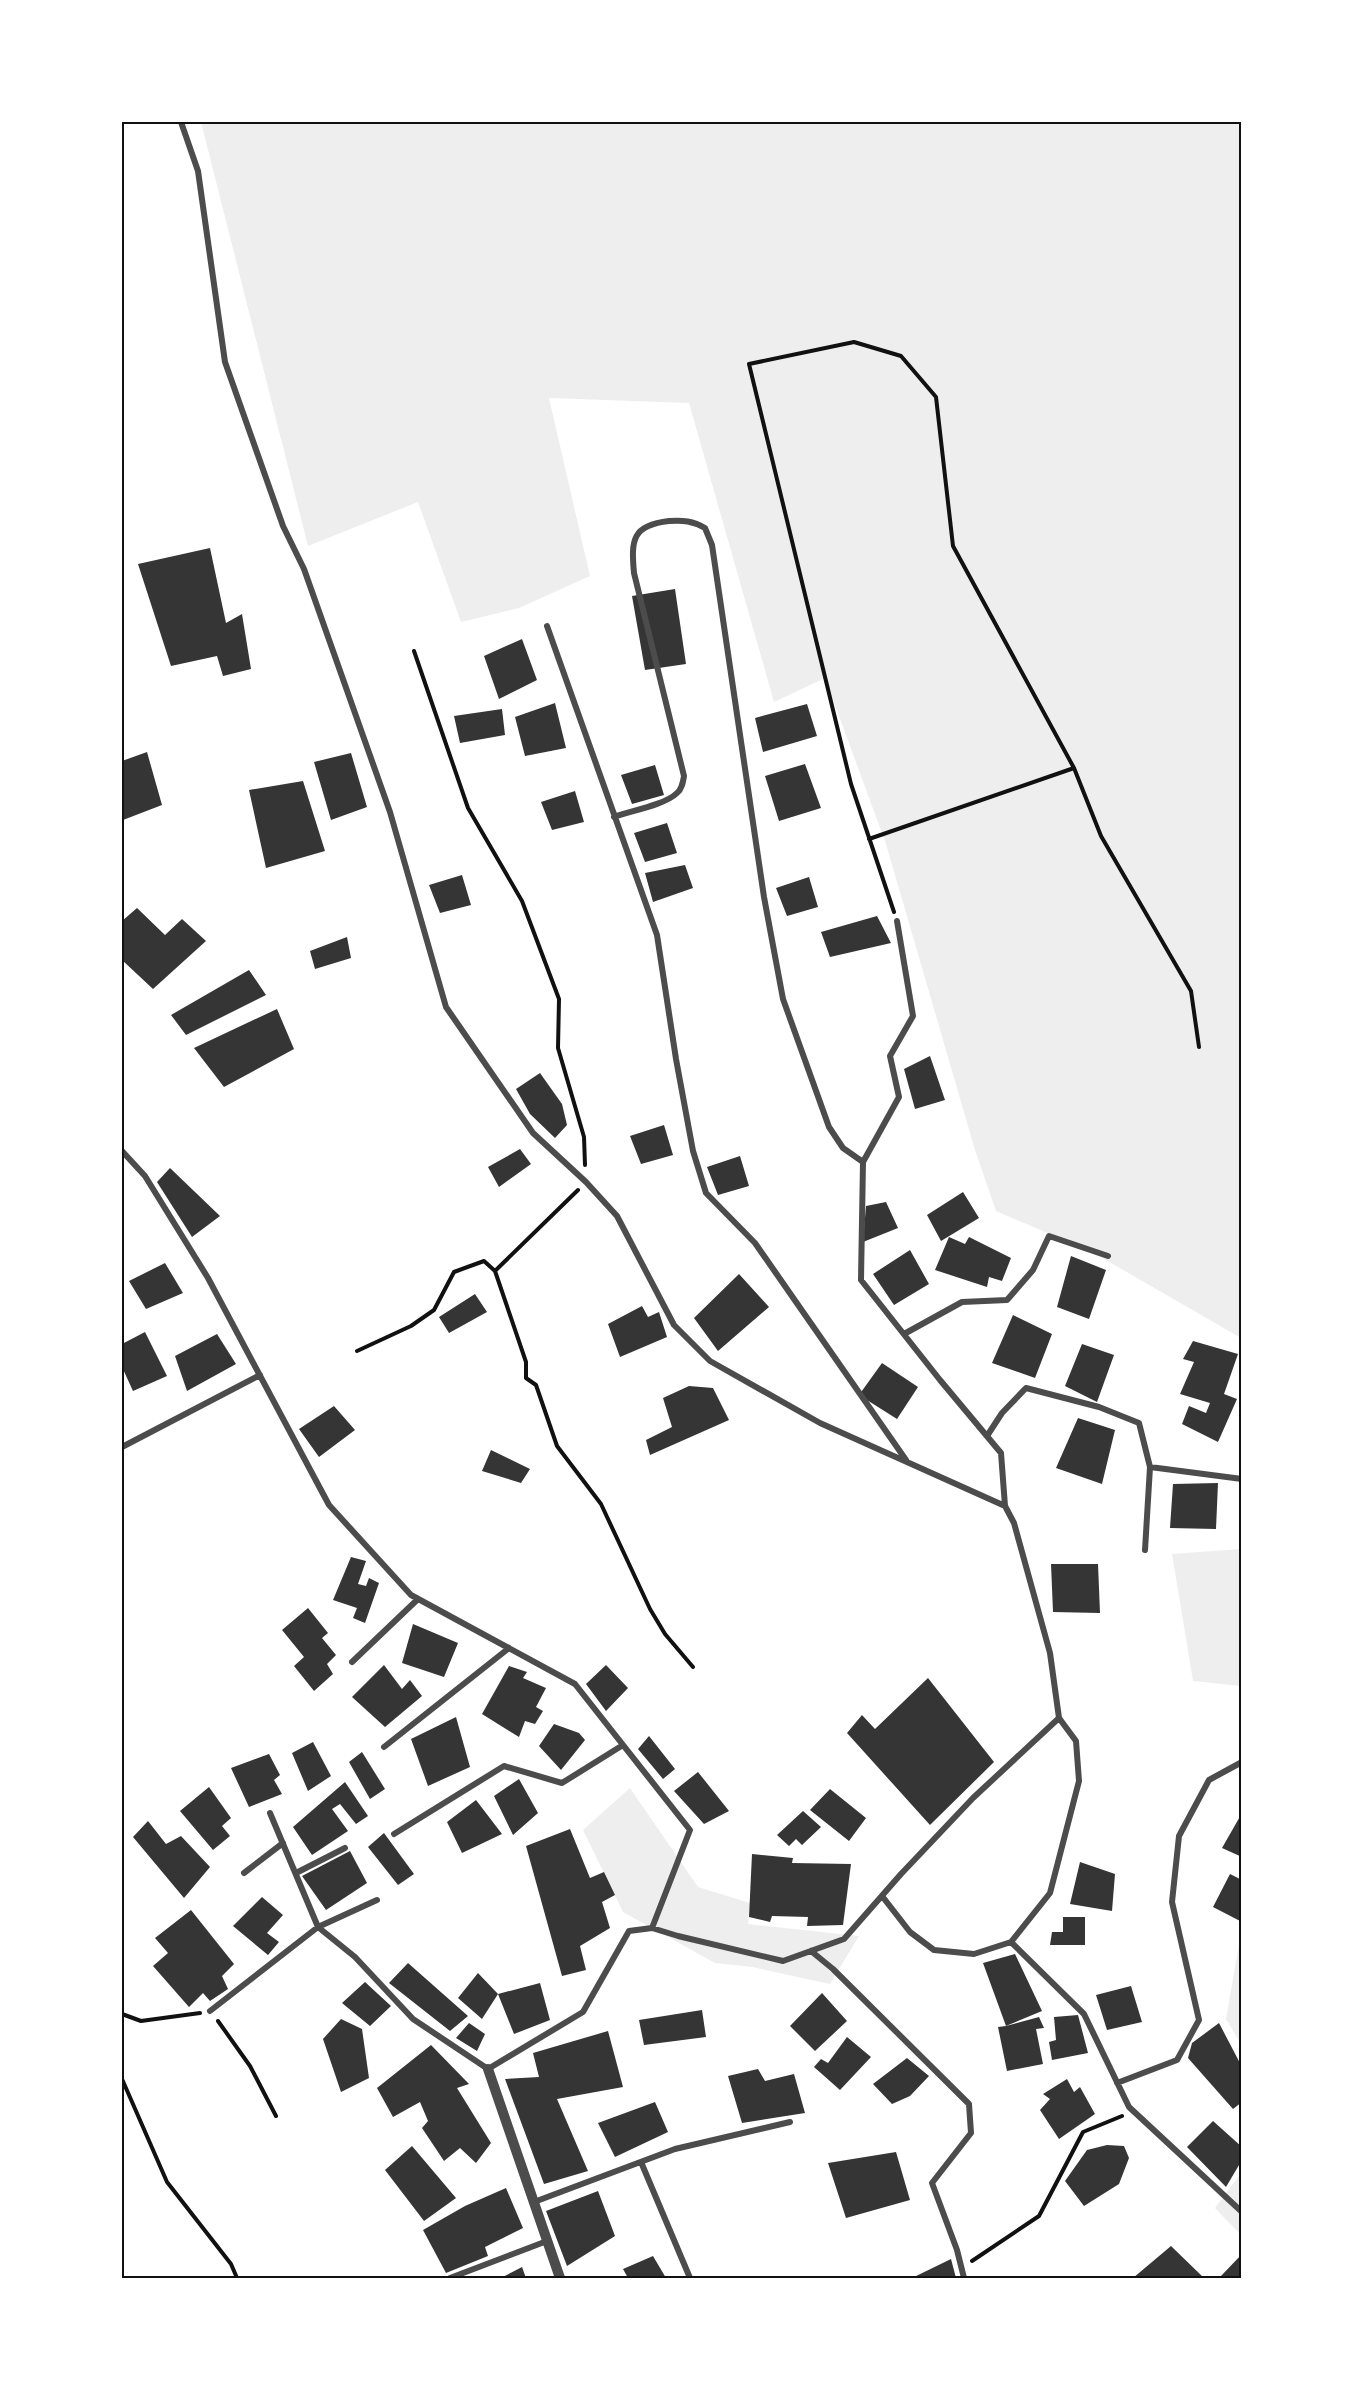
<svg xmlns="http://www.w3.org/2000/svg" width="1363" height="2400" viewBox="0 0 1363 2400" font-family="'Noto Sans',sans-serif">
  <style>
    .green { fill: #eee }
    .building { fill: #353535 }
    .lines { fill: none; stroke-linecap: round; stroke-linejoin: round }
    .path { stroke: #111; stroke-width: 4 }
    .minor { stroke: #4c4c4c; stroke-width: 6 }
    .tertiary { stroke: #4c4c4c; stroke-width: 10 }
    .neatline { fill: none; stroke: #111; stroke-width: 2 }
  </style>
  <rect width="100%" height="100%" fill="#fff"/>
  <path class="green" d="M201,122h1040v1216l-149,-86 -96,-41 -21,-61 -89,-306 -61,-166 -51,24 -85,-299 -140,-5 41,178 -71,32 -58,14 -43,-120 -110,44z
    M1241,1549v137l-48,-5 -21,-127z
    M630,1788l68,99 52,16 -2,21 111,12 -29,48 -78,-17 -37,-4 -92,-51 -40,-82z
    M1241,1933l1,111h-1l-15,-25z
    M1241,2173v62l-26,-27z"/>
  <path class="building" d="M210,548l16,75 16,-9 9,55 -28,7 -6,-20 -46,10 -33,-102z
    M675,589l11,75 -41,6 -13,-74z
    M522,639l15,41 -38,19 -15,-43z
    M555,703l11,45 -41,8 -10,-39z
    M807,704l10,32 -54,16 -8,-34z
    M502,709l3,26 -45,8 -6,-27z
    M147,752l15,53 -39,15 -1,-59z
    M351,753l16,54 -36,13 -17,-58z
    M805,764l16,44 -42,13 -14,-45z
    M655,765l9,30 -32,9 -11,-29z
    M303,781l22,70 -59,17 -17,-78z
    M575,791l9,31 -32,8 -11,-28z
    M667,823l10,30 -32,9 -11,-29z
    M685,865l8,23 -40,14 -8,-29z
    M462,875l9,30 -31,8 -11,-28z
    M809,877l9,30 -31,9 -11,-28z
    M137,908l28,27 17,-16 24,22 -53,48 -31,-29v-39z
    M877,916l14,27 -61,14 -9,-25z
    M347,937l4,21 -36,11 -5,-18z
    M249,970l17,25 -80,40 -15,-20z
    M277,1009l17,40 -70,38 -30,-39z
    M930,1056l15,44 -30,9 -11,-40z
    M540,1073l22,31 5,21 -12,13 -25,-24 -14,-25z
    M664,1125l9,30 -32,9 -11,-28z
    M520,1149l11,15 -32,23 -11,-20z
    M740,1156l9,30 -31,9 -11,-28z
    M170,1168l50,48 -28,21 -35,-55z
    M963,1192l16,26 -38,23 -14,-26z
    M886,1202l12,26 -35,14 3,-36z
    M949,1237l16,7 4,-7 42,21 -9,23 -13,-4 -2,10 -52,-17z
    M910,1250l19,34 -35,21 -21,-31z
    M1071,1256l35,14 -17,49 -32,-12z
    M165,1263l18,30 -37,16 -17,-28z
    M739,1274l30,33 -51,44 -24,-33z
    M475,1294l12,18 -38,21 -10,-16z
    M642,1306l6,11 11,-5 8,25 -47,20 -12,-33z
    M1013,1315l39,19 -17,44 -43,-15z
    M145,1332l22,44 -34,15 -11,-24v-23z
    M217,1334l19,30 -49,27 -12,-35z
    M1193,1341l45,13 -14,40 13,5 -19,43 -36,-18 7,-18 17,7 4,-10 -30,-9 14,-32 -11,-3z
    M1082,1344l32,11 -17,47 -32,-16z
    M882,1363l36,24 -21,32 -38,-24z
    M689,1386l24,2 16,32 -79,35 -4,-15 26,-13 -9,-29z
    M334,1406l21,24 -36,27 -20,-28z
    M1078,1418l37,12 -13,54 -46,-16z
    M491,1450l39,19 -9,14 -39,-12z
    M1218,1483l-2,46 -46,-1 3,-44z
    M351,1557l15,4 -8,23 8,2 3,-8 10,5 -14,40 -12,-5 4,-10 -24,-8z
    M1051,1564h47l2,49 -47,-1z
    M308,1608l20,25 -6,5 14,17 -9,9 6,10 -19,17 -20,-25 10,-9 -22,-27z
    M413,1624l45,19 -14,34 -42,-14z
    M384,1665l18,24 8,-9 12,16 -37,31 -33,-30z
    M606,1665l22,23 -22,23 -20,-27z
    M509,1666l18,6 -4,6 23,10 -10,19 7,4 -8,13 -10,-3 -6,16 -37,-23z
    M928,1678l66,84 -64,63 -83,-92 15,-18 13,14z
    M456,1717l14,50 -42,19 -17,-47z
    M554,1724l25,9 6,7 -24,30 -22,-24z
    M649,1736l26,33 -12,10 -25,-30z
    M313,1742l18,34 -23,15 -16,-38z
    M362,1752l23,37 -15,10 -21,-37z
    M269,1754l11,21 -6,5 8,14 -33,13 -18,-39z
    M698,1772l31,39 -25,13 -30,-33z
    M519,1779l19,34 -25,22 -19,-39z
    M345,1782l23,34 -12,8 -16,-20 -8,5 16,22 -36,24 -19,-28z
    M209,1787l22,31 -9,8 8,10 -17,14 -33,-39z
    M830,1789l36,29 -17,23 -39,-31z
    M476,1800l26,34 -40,19 -15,-31z
    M803,1811l18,16 -19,18 -6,-6 -7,7 -12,-11z
    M1242,1813v44l-20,-9z
    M148,1821l18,23 15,-8 29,31 -26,31 -51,-61z
    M570,1829l20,49 14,-6 11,23 -13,7 8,26 -30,18 6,24 -24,6 -36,-130z
    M384,1833l30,41 -16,11 -30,-38z
    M350,1851l17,32 -41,27 -24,-34z
    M752,1854l41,4 -1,5 59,1 -8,61 -36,1 1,-9 -36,-1 -2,6 -21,-5z
    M1080,1862l35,12 -3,37 -42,-7z
    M1230,1874l12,6v42l-29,-15z
    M262,1897l21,18 -16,18 12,9 -11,13 -35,-29z
    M191,1910l43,54 -12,12 6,13 -18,12 -7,-8 -14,14 -36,-41 15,-13 -13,-15z
    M1063,1917h22v28h-35l2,-13h11z
    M1015,1954l27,57 -36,15 33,-9 5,11 -8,1 7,35 -36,7 -9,-44 8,-1 -23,-63z
    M408,1963l60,53 -18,15 -61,-48z
    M478,1973l20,21 42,-11 10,37 -36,14 -16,-40 -16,25 -24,-21z
    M365,1982l26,24 -21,20 -28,-23z
    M1131,1986l11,36 -35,8 -11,-35z
    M822,1993l25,28 -32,30 -25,-25z
    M702,2010l4,27 -62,8 -5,-25z
    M1078,2015l10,38 -36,7 -3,-18 7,-2 -2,-23z
    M341,2019l21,10 7,49 -28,14 -18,-53z
    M469,2023l16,11 -8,17 -21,-13z
    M1219,2023l23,44v35l-9,7 -45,-51 4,-15z
    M608,2031l15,56 -66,12 31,72 -44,13 -39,-105 34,-2 -6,-24z
    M847,2037l24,20 -31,33 -26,-23 7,-8 7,4z
    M431,2045l38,39 -12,4 34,55 -15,20 -16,-15 -16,13 -22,-33 6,-7 -8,-19 -27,15 -16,-29z
    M907,2058l22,18 -19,20 -18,8 -19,-20z
    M758,2069l7,12 29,-7 11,39 -63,10 -14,-47z
    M1067,2079l7,13 6,-5 15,27 -36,25 -19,-29 10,-11 -7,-5z
    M655,2102l13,30 -53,25 -17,-34z
    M1213,2121l29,26v13l-16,27 -39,-40z
    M1107,2145l17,1 5,12 -10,26 -35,22 -19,-25 22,-31z
    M412,2146l44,52 -32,23 -39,-51z
    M896,2152l14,48 -64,18 -18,-55z
    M506,2188l17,40 -38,19 3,9 -42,17 -23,-43 42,-24z
    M598,2191l17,45 -48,30 -21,-55z
    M1171,2246l33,32h-71z
    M1242,2254v24h-18l-3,-2z
    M653,2256l13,22h-38l-5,-9z
    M951,2259l5,19h-44z
    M522,2267l4,11h-25z"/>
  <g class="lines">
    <path class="path" d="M414,651l54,157 54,93 37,98 -1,49 26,89 1,28
      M869,839l205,-71
      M894,912l-43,-128 -102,-420 105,-22 47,14 35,41 17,149 121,222 27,68 90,155 8,56
      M495,1271l83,-81
      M357,1351l54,-25 23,-16 20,-38 30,-11 11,10 31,91v16l10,7 21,61 44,58 49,105 15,25 28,33
      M122,2014l19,7 59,-8
      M218,2021l32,45 26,50
      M122,2079l45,103 64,82 6,14
      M972,2261l67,-45 44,-84 39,-16"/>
    <path class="minor" d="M181,122l17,49 27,191 58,164 21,43 86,243 56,195 87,126 53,49 31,34 57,109 36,36 110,62 185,83 9,17 36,130 9,65
      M547,626l110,309 19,124 17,92 13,42 49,50 151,217
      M614,817c16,-6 51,-12 63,-24 5,-4 6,-11 7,-17l-50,-203c-3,-33 -2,-48 35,-52 14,-1 24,0 36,7l7,17 52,352 19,102 46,128 14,21 20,14
      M897,921l16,95 -23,40 9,41 -36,65 -2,118 79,100 61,73 4,53
      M122,1151l23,25 63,102 121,227 82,90 164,89 115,146 -38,98
      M904,1334l58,-32 45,-2 26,-30 16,-34 59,20
      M987,1436l15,-23 24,-25 73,19 40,16 11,44 -5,83
      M122,1447l138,-72
      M1150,1467l92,12
      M352,1662l66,-63
      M384,1747l125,-99
      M270,1813l48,114 37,30 58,62 75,50 95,-57 46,-81 23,-3 26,8 105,25 61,-22 57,-65 72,-76 86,-80 17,23 3,40 -29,112 -39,49 73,72 45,93 113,105
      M394,1834l110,-68 58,17 61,-38
      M244,1873l39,-30
      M296,1873l49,-25
      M882,1896l28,36 24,18 40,4 37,-12
      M811,1951l22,18 136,135 2,29 -39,50 25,67 7,28
      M210,2011l108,-84 59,-27
      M1117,2083l60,-23 22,-40 -27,-118 7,-66 30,-56 33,-18
      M641,2162l49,116
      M534,2202l141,-53 115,-27
      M450,2278l97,-37"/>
    <path class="tertiary" d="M488,2069l72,209"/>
  </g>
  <rect width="1363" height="2400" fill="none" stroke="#ffffff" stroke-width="246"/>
  <rect x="123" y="123" width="1117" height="2154" class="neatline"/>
</svg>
